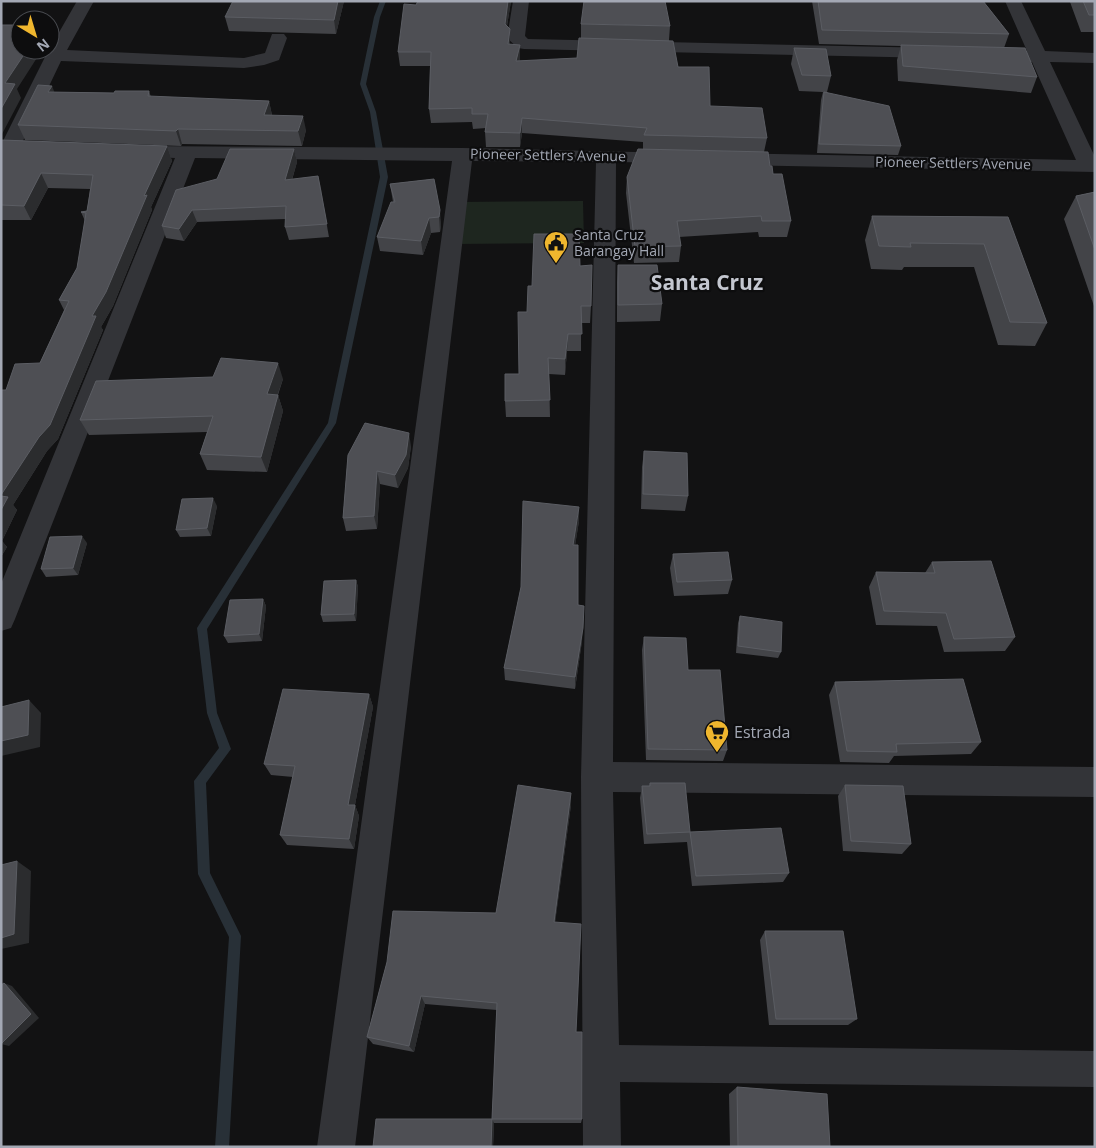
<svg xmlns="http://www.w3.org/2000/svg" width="1096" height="1148" viewBox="0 0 1096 1148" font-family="'Open Sans',sans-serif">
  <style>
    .green { fill: #1e261f }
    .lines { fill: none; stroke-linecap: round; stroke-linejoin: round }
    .stream { fill: #283037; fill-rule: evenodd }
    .minor { fill: #333438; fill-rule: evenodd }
    .wall { fill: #434448 }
    .shaded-wall { fill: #2b2c2e }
    .building { fill: #4e4f54; stroke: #5b5d63 }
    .labels { text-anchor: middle; stroke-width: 4.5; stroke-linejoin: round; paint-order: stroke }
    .far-street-label { font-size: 14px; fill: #a3a8b4; stroke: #0d0d0e }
    .far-poi-label { font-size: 14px; fill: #a3a8b4; stroke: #0d0d0e; text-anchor: start }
    .poi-label { font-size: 16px; fill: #a3a8b4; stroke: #0d0d0e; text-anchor: start }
    .district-label { font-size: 21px; font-weight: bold; fill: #c4c7d0; stroke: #0d0d0e }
  </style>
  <rect width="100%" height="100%" fill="#121213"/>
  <path class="green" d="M583,201l1,42 -127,1 3,-42z"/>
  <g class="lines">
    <path class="stream" d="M380,1h6l-6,16 -14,67 10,28 12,65 -52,246 -129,206 10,84 14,36 -25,34 4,90 31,63 -12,211h-14l14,-210 -31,-63 -4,-93 25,-33 -12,-35 -10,-85 131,-205 52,-246 -10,-65 -10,-28 14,-67z"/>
    <path class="minor" d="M77,1h17l-27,49 177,8 21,-5 7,-19h12l3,4 -8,22 -15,5 -20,3 -183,-7 -41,86 -3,4h-14l-2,-6 45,-90z
      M513,1h16l-4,35 3,3 407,9 6,1 3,4 -3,4 -6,1 -411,-9 -6,-1 -11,-10z
      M1005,1h16l24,50 50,2v10l-45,-1 45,95v15l-364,-7 -7,-2 -3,-4 3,-4 7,-2 345,7 -44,-98 -41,-2 -6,-1 -3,-4 3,-4h42z
      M131,146l332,2 215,5 3,4 -3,4 -7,2 -55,-1 -3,600 482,5v30l-482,-5 6,253 476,6v36l-475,-5 1,65h-38l-2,-370 15,-615 -124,-1 -117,986h-38l135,-986 -257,-3 -180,461 -4,9 -10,3v-47l174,-426 -51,-2 -3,-4 3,-4z"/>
  </g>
  <path class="wall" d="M344,1l-8,33 -107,-3 -4,-14z
    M418,1h93l-4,25 3,18 10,15 -1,2 58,-3 4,-20v-14l89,2 -1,14 9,27 32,39 57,32 -3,14 9,22 18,47 -4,16h-28l-1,-5 -79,5 2,9 -2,16 -45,1 -8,-70 1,-16 16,-28v-7l-121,-9 -2,14h-34l-1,-15 1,-4 -13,1 -1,-7 -41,1 -2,-14 1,-43h-30l-2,-14z
    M812,1h171l26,33 -5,14 33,29 -6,16 -133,-12 -1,-21 4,-14 -82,-2z
    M1070,1h25v31h-14l-11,-30z
    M794,48l37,28 -4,16 74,54 -3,9 -81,-2 4,-53 2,-8 -24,-1 -8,-27z
    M149,91l2,6 118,4 3,14 34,15 -4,16 -120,-2 -1,2 -156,-6 -7,-15 37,-33 59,1z
    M1,140l166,6 5,15 -21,46 1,3 -39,96 -12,21 2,3 -45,109 -11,12 -34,54 4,5 -15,31 5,6 -6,10 5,-167 34,-27 24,-53 -5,-10 18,-32 8,-47 -4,-9 6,-1 3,-22 -42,-1 -17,32h-30z
    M294,149l3,13 -5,18 26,-4 11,61 -40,3 -4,-13 1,-8 -89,3 -13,19 -18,-3 -4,-12 55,-47z
    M434,179l7,46 -1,7 -9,1 -8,22 -43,-4 -3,-14 16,-35 -3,-18z
    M1095,192v117l-31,-90 12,-23z
    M872,216l136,1 39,106 -12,23 -37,-1 -24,-78h-70l-2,3 -31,-1 -6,-29z
    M618,265l44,39 -2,17 -43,1v-40z
    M580,266l11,40 -1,17h-9v28h-14l-2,24 -16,-1 1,43h-44l-1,-16 14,-27 8,-62z
    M283,379l-5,16 5,16 -16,61 -60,-2 -7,-16 7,-22 -118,3 -9,-15z
    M411,446l-3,22 -10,20 -18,-4 -3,45 -31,2 -3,-13 5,-63z
    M644,451l44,45 -3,15 -44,-2 1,-42z
    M217,506l-6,30 -31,1 -4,-7z
    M579,521l-4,24 3,60 4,36 -7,48 -70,-9 -1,-12 17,-81z
    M87,543l-9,32 -32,2 -5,-8z
    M673,554l59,26 -4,14 -54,2 -4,-28z
    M932,562l83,75 -10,14 -61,1 -7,-26 -61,-1 -7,-38 7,-15 49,1z
    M356,580l2,7 -2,34 -33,1 -2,-7z
    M263,599l3,7 -4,35 -34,2 -4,-7z
    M740,616l41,36 -3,6 -42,-5 2,-30z
    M644,637l44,33 39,80 -4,11 -77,-1 -4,-110z
    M835,682l146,60 -10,12 -77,2 -5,7 -49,-1 -11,-67z
    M369,694l4,13 -18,98 4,11 -5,33 -67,-4 -7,-10 13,-58 -22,-2 -7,-11z
    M650,783l40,49 99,41 -6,9 -91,4 -5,-44 -43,2 -4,-46 2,-12h7z
    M845,785l66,59 -9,10 -59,-3 -5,-55z
    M571,805l-16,117 21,110 6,87 -1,4h-87l-1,24h-120l119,-28 5,-109 -72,-6 -11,48 -41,-8 -6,-7 20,-75 109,-49z
    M765,931l92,88 -9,6h-79l-9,-85z
    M737,1087l93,60h-100l-1,-53z"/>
  <path class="shaded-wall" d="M338,1h6l-8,33 -2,-14z
    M508,1h3l-6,37v-14z
    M510,29v14l-2,15v-14z
    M520,45v14l-4,16v-14z
    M27,50h15l-25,39 4,9 -20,38v-27l4,-26z
    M52,86l6,15 -10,-9z
    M269,101l3,15 -8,-1z
    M303,116l3,14 -4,16 -4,-15z
    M522,118v15l-2,14v-14z
    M178,129l4,15 -1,2 -5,-15z
    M167,146l5,15 -21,46 1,3 -39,96 -12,21 2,3 -45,109 -11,12 -34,54 4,5 -15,31 5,6 -6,10v-62l91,-179 52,-120z
    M294,149l3,13 -9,31 -3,-13z
    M41,173l7,15 -17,32 -7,-14z
    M318,176l3,12 8,49 -2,-13z
    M192,210l5,12 -13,19 -5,-12z
    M440,210l1,15 -1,7 -1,-15z
    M429,218l2,15 -8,22 -2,-14z
    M568,334l-1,17 -2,24v-16z
    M278,363l5,16 -11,31 -5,-16z
    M278,395l5,16 -16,61 -6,-15z
    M409,433l2,13 -3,22 -10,20 -3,-13z
    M377,471l3,13 -3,45 -3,-13z
    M213,498l4,8 -6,30 -4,-8z
    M579,507v14l-6,38v-14z
    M82,536l5,7 -9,32 -5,-7z
    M356,580l2,7 -2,34 -2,-7z
    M263,599l3,7 -4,35 -3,-7z
    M583,628l-1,13 -7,48v-12z
    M369,694l4,13 -18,98 4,11 -5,33 -5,-10 -1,-34z
    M29,700l12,13 -1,34 -39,9v-15z
    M571,793v12l-17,126v-9z
    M17,861l14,10 -2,72 -28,6v-11z
    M4,983l8,3 27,32 -30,28 -8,-2z
    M421,996l4,8 -11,48 -5,-6z
    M492,1119l2,4 -1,24h-2z"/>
  <path class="building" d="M233,1h105l-4,19 -109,-3z
    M418,1h90l-3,23 5,5 -2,15 12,1 -4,16 61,-3 2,-20 94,3 5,26h31l1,39 52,2 5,30 -123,-3 3,-7 -125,-10 -2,15 -35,-1 3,-18h-16v-6l-43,1 2,-57h-33l6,-48 12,1z
    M584,1h81l5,25 -89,-2z
    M818,1h165l26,33 -187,-4z
    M1083,1h12v14h-6z
    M1,25h19v25h7l-22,33 10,1 -14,25z
    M901,45l124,3 12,29 -134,-11z
    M794,48l32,1 5,27 -29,-1z
    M38,85l14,1 -4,6 66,1 1,-2h34l-1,5 121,5 -5,14 39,1 -5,15 -120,-2 -2,2 -158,-6z
    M824,92l65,14 12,40 -82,-2z
    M1,140l166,6 -23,50 3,-1 -41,97 -14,24h4l-46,109 -11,12 -38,58v-105h5l9,-26 25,-1 29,-62 -10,-1 18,-32 9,-55 -5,-1 6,-1 6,-36 -52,-2 -17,33 -23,-1z
    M230,149h64l-9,31 33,-4 9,48 -42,3 1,-21 -94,4 -13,19 -17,-3 14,-36 41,-11z
    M638,149l130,3 2,14h2l1,8h9l9,47h-29l-1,-5 -84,5 4,25 -46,1 -8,-70z
    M434,179l6,31 -1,7 -10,1 -8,23 -44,-4 14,-35h4l-5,-18z
    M1095,192v58l-19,-54z
    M872,216l136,1 39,106 -37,-1 -26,-78 -74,-1 1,4 -32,-1z
    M534,234h45l1,32 12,-1 -1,41h-10l1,28h-14l-3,25 -17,-1 2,42 -45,1v-27h14l-1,-62h9l1,-26h4z
    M618,265h39l5,39 -44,1z
    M221,358l57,5 -11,31 11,1 -17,62 -61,-3 13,-38 -133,4 16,-39 117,-4z
    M365,423l44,10 -3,22 -11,20 -18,-4 -3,45 -31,2 5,-63z
    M644,451l43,2 1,43 -45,-2z
    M1,496l7,1 -7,13z
    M213,498l-6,30 -31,2 6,-31z
    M523,501l56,6 -6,38h5v60l6,1 -1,22 -8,49 -71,-9 17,-81z
    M82,536l-9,32 -32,1 9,-32z
    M728,552l4,28 -55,2 -4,-28z
    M991,561l24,76 -61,2 -8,-26 -62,-2 -8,-39 59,1 -3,-11z
    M356,580l-2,34 -33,1 3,-34z
    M263,599l-4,35 -35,2 6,-36z
    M740,616l42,6 -1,30 -43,-6z
    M644,637l42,1 2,32h32l7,80 -79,-1z
    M963,679l18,63 -85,2 1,8 -50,-1 -12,-69z
    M283,689l86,5 -21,111h7l-6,34 -69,-4 15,-69 -31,-2z
    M29,700l-1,35 -27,6v-34z
    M650,783h35l5,49 -43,2 -5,-48h8z
    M518,785l53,8 -17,129 27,2 -5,108h6v87h-90l5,-116 -76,-7 -12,50 -42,-9 20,-75 6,-51 103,2z
    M845,785l58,1 8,58 -60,-3z
    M781,828l8,45 -93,3 -6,-44z
    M17,861l-3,73 -13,4v-73z
    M765,931h78l14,88h-81z
    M4,983l27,31 -30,30v-59z
    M737,1087l90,7 3,53h-92z
    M376,1119h116l-1,28h-118z"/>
  <defs>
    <g id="civic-pin" transform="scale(1.25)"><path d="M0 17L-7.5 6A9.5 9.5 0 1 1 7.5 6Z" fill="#efb62e" stroke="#0d0d0e"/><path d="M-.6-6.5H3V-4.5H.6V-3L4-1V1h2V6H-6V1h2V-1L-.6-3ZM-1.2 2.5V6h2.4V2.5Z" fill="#111"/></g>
    <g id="supermarket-pin" transform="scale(1.25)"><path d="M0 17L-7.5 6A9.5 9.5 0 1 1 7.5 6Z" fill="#efb62e" stroke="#0d0d0e"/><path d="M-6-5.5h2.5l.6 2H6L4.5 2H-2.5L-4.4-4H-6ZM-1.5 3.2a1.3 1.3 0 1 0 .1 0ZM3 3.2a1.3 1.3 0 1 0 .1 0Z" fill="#111"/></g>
  </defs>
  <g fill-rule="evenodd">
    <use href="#civic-pin" x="556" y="243"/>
    <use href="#supermarket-pin" x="717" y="732"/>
  </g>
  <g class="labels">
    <g class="far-street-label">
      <text transform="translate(548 155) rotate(1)" y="5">Pioneer Settlers Avenue</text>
      <text transform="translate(953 163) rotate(1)" y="5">Pioneer Settlers Avenue</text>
    </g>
    <g class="far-poi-label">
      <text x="574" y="240">Santa Cruz<tspan x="574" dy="16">Barangay Hall</tspan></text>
    </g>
    <g class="poi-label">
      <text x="734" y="738">Estrada</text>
    </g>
    <g class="district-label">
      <text x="707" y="290">Santa Cruz</text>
    </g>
  </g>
  <rect width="1096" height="1148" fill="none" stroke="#a3a8b4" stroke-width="5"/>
  <g transform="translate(35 35) rotate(142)"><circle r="24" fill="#0d0d0e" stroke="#494b50"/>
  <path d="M0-4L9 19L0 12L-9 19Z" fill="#efb62e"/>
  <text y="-8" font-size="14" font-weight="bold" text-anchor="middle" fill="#a3a8b4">N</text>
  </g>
</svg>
